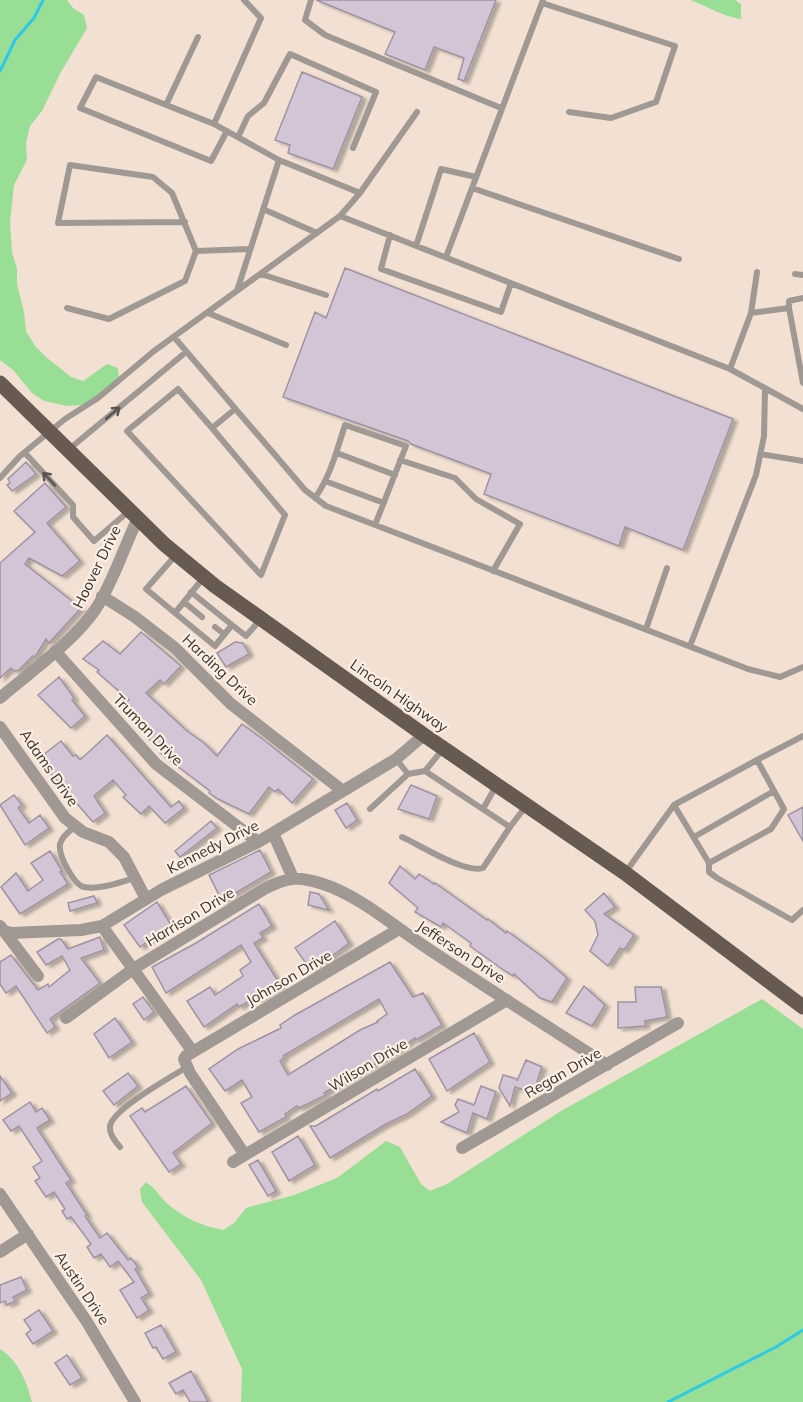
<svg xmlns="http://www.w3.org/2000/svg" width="803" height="1402" viewBox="0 0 803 1402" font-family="Mulish,sans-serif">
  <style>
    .green { fill: #99de95 }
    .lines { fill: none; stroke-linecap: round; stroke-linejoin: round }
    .stream { stroke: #2fc8e9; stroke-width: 3 }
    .building { fill: #d3c5d5; stroke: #9f92a1; stroke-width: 1.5; fill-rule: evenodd; filter: url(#shadow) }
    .service { stroke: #a09993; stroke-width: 6 }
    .minor { stroke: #a09993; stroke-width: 12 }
    .primary { stroke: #675b51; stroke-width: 15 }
    .oneway { stroke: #5a534e }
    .labels { text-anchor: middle; stroke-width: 4.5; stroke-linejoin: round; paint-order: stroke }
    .street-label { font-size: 15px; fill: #3c3530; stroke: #fdefe4 }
  </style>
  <defs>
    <filter id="shadow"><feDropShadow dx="4.5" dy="2.5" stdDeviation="1.5" flood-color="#0004"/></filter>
  </defs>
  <rect width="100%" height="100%" fill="#f2e1d3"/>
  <path class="green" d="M0,0h67l6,8 11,7 3,13 -26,44 -19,39 -12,15 -4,17 1,17 -13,25 -4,37 2,30 5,17v15l7,28 2,19 9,15 11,11 25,20 12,4 24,-17 11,4 1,12 -25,19 -13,6 -14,1 -23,-5 -12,-8 -19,-23 -13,-10z
    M690,0h45l6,4v15c-20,-3 -32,-12 -51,-19z
    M762,999l41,30v373h-562l1,-33 -41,-89 -59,-78 -2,-13 6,-7c10,6 15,17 24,24 16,13 33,20 53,24l11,-7 12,-15 48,-13 43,-17 49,-37 14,6 21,37 9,7 17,-7 114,-73z
    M0,1349c18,11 27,33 32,53h-32z"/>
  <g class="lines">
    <path class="stream" d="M0,71l15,-31 19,-22 9,-18
      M668,1402l108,-55 27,-17"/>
  </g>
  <path class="building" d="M316,0h180l-32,81 -6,-2 6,-21 -30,-11 -9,23 -40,-16 10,-22z
    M302,72l60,25 -29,72 -45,-16 2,-8 -15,-5z
    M345,268l388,151 -50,131 -58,-23 -6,19 -135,-52 7,-20 -80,-30 -3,-3 -125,-44 32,-85 11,6z
    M26,462l10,12 -24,17 -5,-6 3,-2 -2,-4z
    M45,483l21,24 -19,16 33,38 -18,15 -33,-18 -4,6 56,44 -32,35 -3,-4 -11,18 -2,-1 -14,14 -5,1 -3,-3 -11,10v-115l35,-31 -21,-21z
    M141,632l40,34 -17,18 -4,-4 -14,13 41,38 17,12 13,13 25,-32 22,16 49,39 -21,24 -14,-14 -3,3 -6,-5 -20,27 -31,-15 -9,-6 1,-2 -50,-38 3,-3 -17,-13 2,-2 -15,-14 5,-6 -12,-13 3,-2 -32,-28 2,-2 -16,-11 20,-18 17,13z
    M235,642l8,1 6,11 -23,13 -9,-14z
    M59,677l15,21 -2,2 13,16 -14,12 -33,-33z
    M107,735l64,72 8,-6 5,7 -19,15 -16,-17 -8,8 -18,-17 3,-2 -13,-15 -19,16 11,17 -12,9 -55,-63 23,-18 12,15 3,-1 4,5z
    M411,785l26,11 -8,23 -31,-10z
    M14,795l8,10 -4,3 11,15 11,-8 9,13 -24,17 -25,-40z
    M347,803l10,17 -11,8 -11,-18z
    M803,807v34l-15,-26z
    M211,821l6,7 -37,29 -5,-6z
    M260,850l11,22 -49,29 -13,-26z
    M50,851l12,20 -2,1 8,12 -48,30 -19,-27 15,-14 12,18 15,-11 -12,-17z
    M400,866l15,13 4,-5 15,10 1,-1 52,37 1,-1 18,14 1,-2 37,27 23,20 -15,24 -12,-4 -26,-24 -1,2 -11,-7 -32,-23 1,-3 -28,-20 -2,4 -26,-15 3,-4 -29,-25z
    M310,892l9,2 10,16 -21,-5z
    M604,893l11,14 -11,7 30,21 -10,15 -4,-2 -12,18 -18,-15 8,-16 -3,-14 -10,-11z
    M94,896l3,7 -27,8 -2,-8z
    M157,902l14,23 -31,22 -16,-22z
    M259,904l13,22 -12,7 3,5 -9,5 27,43 -23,13 -2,-2 -17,10 -2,-3 -33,23 -17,-26 23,-14 5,8 28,-19 -3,-6 11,-8 -10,-17 -75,48 -14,-26 44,-24z
    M335,921l14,22 -21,16 -1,-1 -17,11 -15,-21z
    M100,937l4,13 -23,8 19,25 -50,36 5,8 -8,6 -31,-47 -10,7 -6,-9v-22l11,-7 27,35 10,-6 1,3 21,-17 -8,-14 -16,9 -9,-13 21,-13h3l7,10z
    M390,962l23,35 10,-4 19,32 -26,15 -1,-2 -19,14 -72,41 2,2 -27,13 -2,-2 -12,8 1,3 -27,15 -18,-29 11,-6 -10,-17 -17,11 -16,-22 29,-20 43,-21 -1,-3 15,-10zM379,999l8,15 -10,7 1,1 -18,8 -72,45 -8,-14 4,-3 -1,-2z
    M584,986l21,19 -13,21 -26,-13z
    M635,987h26l6,30 -22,4v5l-27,2v-26h18z
    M143,997l11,15 -10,8 -11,-16z
    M115,1018l17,24 -23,16 -15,-24z
    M474,1033l16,29 -43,29 -18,-32z
    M526,1060l16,7 -9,26 -18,-6 -5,19 -11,-18 4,-13 14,4v2z
    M415,1069l17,27 -25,18 -21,10 -56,34 -20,-32h6l61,-37 1,2z
    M128,1073l10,13 -24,19 -11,-14z
    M0,1076l12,17 -12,8z
    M186,1086l26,37 -39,30 8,11 -12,8 -39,-56 12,-8 3,4z
    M481,1086l15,6 -9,27 -14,-6 -6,20 -26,-11 18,-10 -4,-7 3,-6 16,6z
    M30,1102l6,10 6,-4 8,12 -13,8 34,52 -5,3 21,32 -2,1 15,22 7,-5 21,27 3,-2 7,9 -3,2 14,24 -8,5 8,12 -12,8 -17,-28 14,-8 -16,-21 -8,6 -9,-13 -7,4 -7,-11 4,-3 -20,-27 -4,2 -5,-8 3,-2 -11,-17 -8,5 -11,-16 5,-3 -7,-11 9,-6 -23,-35 -8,5 -8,-11z
    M298,1136l17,29 -26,16 -17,-29z
    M258,1160l18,31 -8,5 -19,-31z
    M21,1277l6,13 -14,7 2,4 -8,4 -2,-4 -5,2v-18z
    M39,1310l14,21 -20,13 -7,-10 5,-4 -7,-10z
    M161,1325l15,27 -13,7 -7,-12 -3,1 -8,-15z
    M67,1355l15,23 -12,7 -15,-22z
    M191,1371l17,31h-18l-7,-12 -7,4 -7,-11z"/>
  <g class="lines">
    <path class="service" d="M244,0l17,18 -47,106 65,36
      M311,0l-6,20 20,15 176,73
      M542,3l133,43 -19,56 -45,16 -42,-6
      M166,105l32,-68
      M214,124l-118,-47 -16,31 131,53 16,-30
      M238,137l10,-21 16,-13 26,-49 86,38 -23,56
      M472,188l207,71
      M263,209l54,24
      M340,216l20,-23 57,-81
      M185,222l-127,1 12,-58 83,12 19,16 24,58
      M390,235l-9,34 120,43 10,-29
      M416,246l25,-77 35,8
      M446,257l97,-257
      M261,274l65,21
      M795,274l8,1
      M237,291l42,-131 81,33
      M67,308l42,11 76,-38 11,-30 54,-2
      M789,308v-7l14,-3
      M208,313l78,32
      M751,313l6,-41
      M174,337l131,153 21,16 422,163 32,8 23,-10
      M730,369l21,-56 38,-5 14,75
      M212,428l-34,-39 -51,42 134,144 24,-60 -73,-87 23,-19
      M68,450l118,-98
      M25,453l48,52v12l21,24 35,-30
      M337,453l58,22
      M761,454l42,7
      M400,460l55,18 21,21 44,25 -27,47
      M0,478l20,-22 45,-37 33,-21 56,-47 186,-135 390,153 73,40
      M325,481l59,22
      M315,498c15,-21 22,-48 30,-73l61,21 -31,79
      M175,556l-29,33 69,57 17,-21 14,11 14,-16
      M191,592l41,33
      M184,602l18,15
      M175,613l29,-36
      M215,627l9,7
      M646,629l21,-61
      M690,646l66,-171 8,-39 1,-48
      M396,759l12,15
      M757,760l46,-24
      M370,809l38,-35 17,-3
      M483,809l13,-23
      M75,827c-6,4 -13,10 -15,17 -2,11 14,41 24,43 16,3 36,-5 51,-9
      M510,827l16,-21
      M402,837c18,8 63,37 81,31l27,-41 -85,-56 18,-22
      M694,837l80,-46
      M709,863v9l8,6 75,42 11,-10
      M625,873l49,-68 83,-45 27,49 -13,20 -62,34 -35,-58
      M120,1147c-5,-6 -11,-13 -10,-21 3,-17 61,-49 77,-59"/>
    <path class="minor" d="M102,596l33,21 40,31 56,56 112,87
      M55,651l101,113 102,78
      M0,698c30,-26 72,-55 95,-88 16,-23 30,-65 43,-92
      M0,727l65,91 18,14 26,10 15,15 22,42
      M273,833l20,45
      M0,926l4,5 7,2 70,-3 21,-4 59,-36 97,-48 138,-83 28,-24
      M102,926l91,126
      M4,931l34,45
      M66,1018l67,-49 133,-81c23,-11 32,-12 57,-4 37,12 72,43 104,64 60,40 120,78 180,117
      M462,1148l216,-125
      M245,1155l-55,-82 -6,-14 2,-3 213,-127
      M233,1162l274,-162
      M0,1194l87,128 48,80
      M0,1252l28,-18"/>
    <path class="primary" d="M0,383l164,161 51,42 209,149 201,138 178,134"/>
  </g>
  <defs><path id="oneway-shaft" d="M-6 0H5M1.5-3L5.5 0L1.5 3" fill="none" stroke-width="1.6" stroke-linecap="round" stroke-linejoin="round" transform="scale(1.5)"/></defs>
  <g class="oneway">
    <use href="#oneway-shaft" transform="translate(113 413) rotate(-40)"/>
    <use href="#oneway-shaft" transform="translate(49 479) rotate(-133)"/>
  </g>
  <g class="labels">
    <g class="street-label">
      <text transform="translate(97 567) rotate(-64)" y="5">Hoover Drive</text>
      <text transform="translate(220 670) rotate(43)" y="5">Harding Drive</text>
      <text transform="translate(399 696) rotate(35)" y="5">Lincoln Highway</text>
      <text transform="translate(148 730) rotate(46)" y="5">Truman Drive</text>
      <text transform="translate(49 768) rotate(55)" y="5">Adams Drive</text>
      <text transform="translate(213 847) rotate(-27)" y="5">Kennedy Drive</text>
      <text transform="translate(190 917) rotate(-31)" y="5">Harrison Drive</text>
      <text transform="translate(461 952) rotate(33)" y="5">Jefferson Drive</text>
      <text transform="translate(289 978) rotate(-30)" y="5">Johnson Drive</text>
      <text transform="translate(368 1065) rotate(-31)" y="5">Wilson Drive</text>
      <text transform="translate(563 1073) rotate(-30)" y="5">Regan Drive</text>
      <text transform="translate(82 1288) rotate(56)" y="5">Austin Drive</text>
    </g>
  </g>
</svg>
